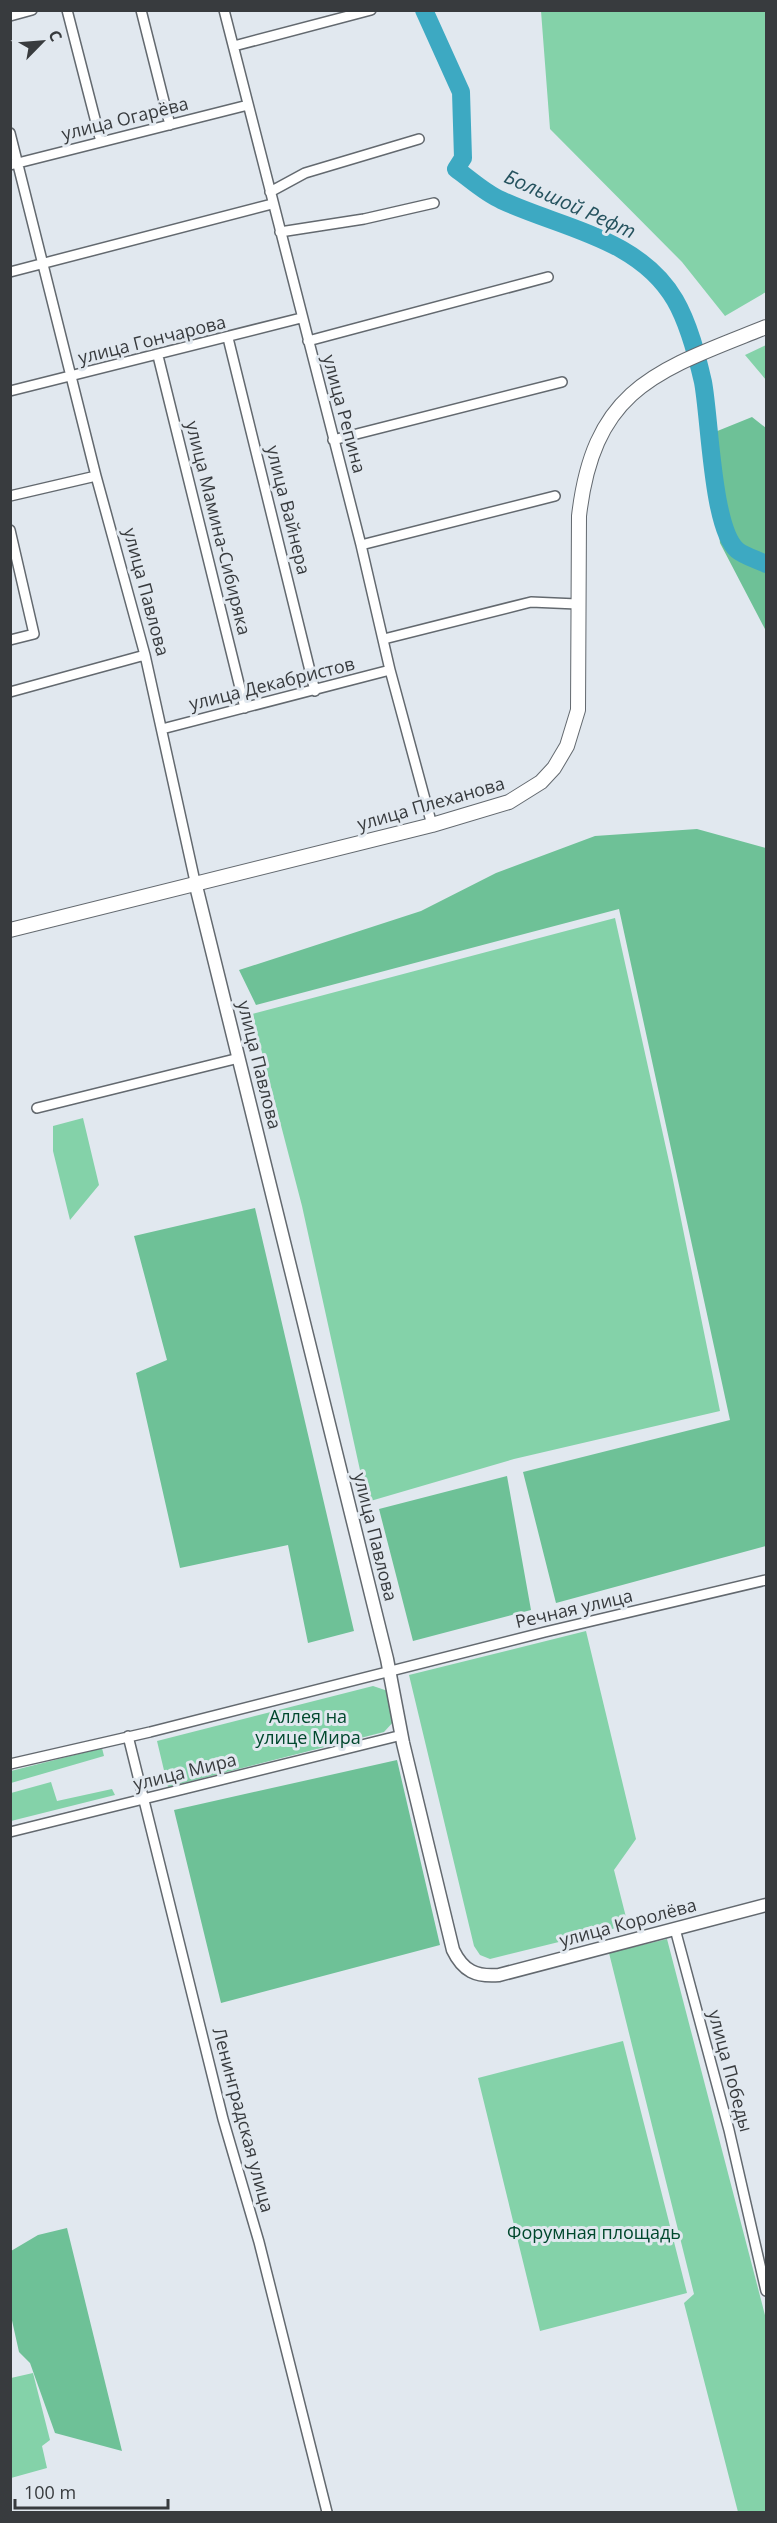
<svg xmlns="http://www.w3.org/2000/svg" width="777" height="2523" viewBox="0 0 777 2523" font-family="'Open Sans',sans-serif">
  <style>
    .green { fill: #84d2a9 }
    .forest { fill: #6ec197 }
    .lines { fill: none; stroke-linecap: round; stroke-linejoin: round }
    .river { stroke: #3da9c2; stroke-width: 18 }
    .minor-casing { stroke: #63696f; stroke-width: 12 }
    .tertiary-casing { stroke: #63696f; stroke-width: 15 }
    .secondary-casing { stroke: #63696f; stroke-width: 16 }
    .minor { stroke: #fff; stroke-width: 9 }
    .tertiary { stroke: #fff; stroke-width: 12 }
    .secondary { stroke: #fff; stroke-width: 14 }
    .labels { text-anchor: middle; stroke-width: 6; stroke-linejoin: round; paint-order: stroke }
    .street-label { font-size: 18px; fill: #383b3e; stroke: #e1e8ef }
    .park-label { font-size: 18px; fill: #00482d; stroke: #e1e8ef }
    .water-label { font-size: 20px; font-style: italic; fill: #25525e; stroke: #e1e8ef }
  </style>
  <rect width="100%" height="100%" fill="#e1e8ef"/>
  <path class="green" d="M541,11h225v281l-41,24 -43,-54 -132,-133z
    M766,345v35l-21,-25z
    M615,918l57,257 48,236 -206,48 -147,43 -65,-296 -50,-192z
    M83,1118l16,67 -29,35 -17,-69v-25z
    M586,1631l50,208 -22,31 14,55 -138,34 -10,-4 -6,-9 -65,-271z
    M373,1686l15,5 7,29 -11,12 -216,55 -11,-46z
    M102,1748l2,8 -93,27v-12z
    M51,1782l6,19 55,-12 3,6 -104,26v-28z
    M667,1939l99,380v193h-28l-54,-209 10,-9 -85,-341z
    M623,2041l64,252 -147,38 -62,-253z
    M33,2373l17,67 -8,6 5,22 -36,10v-100z"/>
  <path class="forest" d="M752,417l14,11v203l-46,-88 -10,-109z
    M697,829l69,19v698l-210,57 -33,-131 207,-52 -111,-511 -363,96 -17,-35 182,-59 75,-38 99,-37z
    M255,1208l99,423 -46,12 -20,-98 -108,23 -44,-195 31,-13 -33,-124z
    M507,1476l24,134 -118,31 -34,-132z
    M397,1760l43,185 -219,58 -47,-193z
    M67,2228l55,223 -67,-18 -25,-70 -11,-11 -8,-36v-65l27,-16z"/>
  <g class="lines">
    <path class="river" d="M424,10l37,82 2,66 -7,11c14,10 29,24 45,31 60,28 138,38 174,100 14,24 22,56 28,82 7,37 9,146 34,168 7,6 21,10 29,14"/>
    <g class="minor-casing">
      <path id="minor" d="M67,10l34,132
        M141,10l29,115
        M224,10l137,535 29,125 42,155
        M10,16l22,-6
        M234,46l137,-36
        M10,133l86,343 49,179 51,231
        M10,165l238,-60
        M270,192l35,-19 114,-34
        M280,232l84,-13 70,-16
        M10,272l262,-68
        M228,338l87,353
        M308,341l240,-64
        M158,356l87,352
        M10,391l291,-73
        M333,440l229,-58
        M10,496l86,-20
        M10,530l24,104 -24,6
        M361,545l194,-49
        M384,639l147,-37 46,2
        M10,692l135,-37
        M162,729l228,-59
        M37,1108l202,-50
        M128,1736l95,383 36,123 68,270
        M10,1764l140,-32 395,-100 221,-52
        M10,1832l392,-97
        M675,1929l54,201 37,161"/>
    </g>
    <g class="tertiary-casing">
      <path id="tertiary" d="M196,886l191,773 16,84 50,207c10,21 23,27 46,25l267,-70"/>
    </g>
    <g class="secondary-casing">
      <path id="secondary" d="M10,930l422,-105 77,-23 32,-20 13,-14 13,-22 11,-36 1,-194c15,-130 80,-146 187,-189"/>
    </g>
    <use href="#minor" class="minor"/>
    <use href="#tertiary" class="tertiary"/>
    <use href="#secondary" class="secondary"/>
  </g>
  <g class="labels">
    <g class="street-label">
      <text transform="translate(125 119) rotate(-14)" y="6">улица Огарёва</text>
      <text transform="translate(152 340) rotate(-14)" y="6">улица Гончарова</text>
      <text transform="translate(344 414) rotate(75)" y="6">улица Репина</text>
      <text transform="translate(288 510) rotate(76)" y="6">улица Вайнера</text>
      <text transform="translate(218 528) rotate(76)" y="6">улица Мамина-Сибиряка</text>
      <text transform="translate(146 592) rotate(75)" y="6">улица Павлова</text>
      <text transform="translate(272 684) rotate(-14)" y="6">улица Декабристов</text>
      <text transform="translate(431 804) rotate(-16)" y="6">улица Плеханова</text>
      <text transform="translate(259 1065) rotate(76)" y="6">улица Павлова</text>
      <text transform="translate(375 1537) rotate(76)" y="6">улица Павлова</text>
      <text transform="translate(574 1609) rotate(-13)" y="6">Речная улица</text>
      <text transform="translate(185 1772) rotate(-14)" y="6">улица Мира</text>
      <text transform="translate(628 1923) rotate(-15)" y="6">улица Королёва</text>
      <text transform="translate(730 2071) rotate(75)" y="6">улица Победы</text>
      <text transform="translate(243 2120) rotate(75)" y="6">Ленинградская улица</text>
    </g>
    <g class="park-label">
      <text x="308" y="1723">Аллея на<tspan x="308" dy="21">улице Мира</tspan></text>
      <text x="594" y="2239">Форумная площадь</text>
    </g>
    <g class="water-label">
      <text transform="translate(570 204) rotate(24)" y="7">Большой Рефт</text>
    </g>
  </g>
  <rect width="777" height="2523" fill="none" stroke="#383b3e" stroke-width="24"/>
  <g transform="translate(42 42) rotate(65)" stroke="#e1e8ef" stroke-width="4.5" paint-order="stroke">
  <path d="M0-4.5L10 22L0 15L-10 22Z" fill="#383b3e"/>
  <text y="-9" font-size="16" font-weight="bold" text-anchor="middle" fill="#383b3e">С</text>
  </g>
  <path d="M15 2499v9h153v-9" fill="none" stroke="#383b3e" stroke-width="3"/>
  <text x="24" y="2499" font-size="18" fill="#383b3e" stroke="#e1e8ef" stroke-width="4.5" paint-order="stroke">100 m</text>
</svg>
